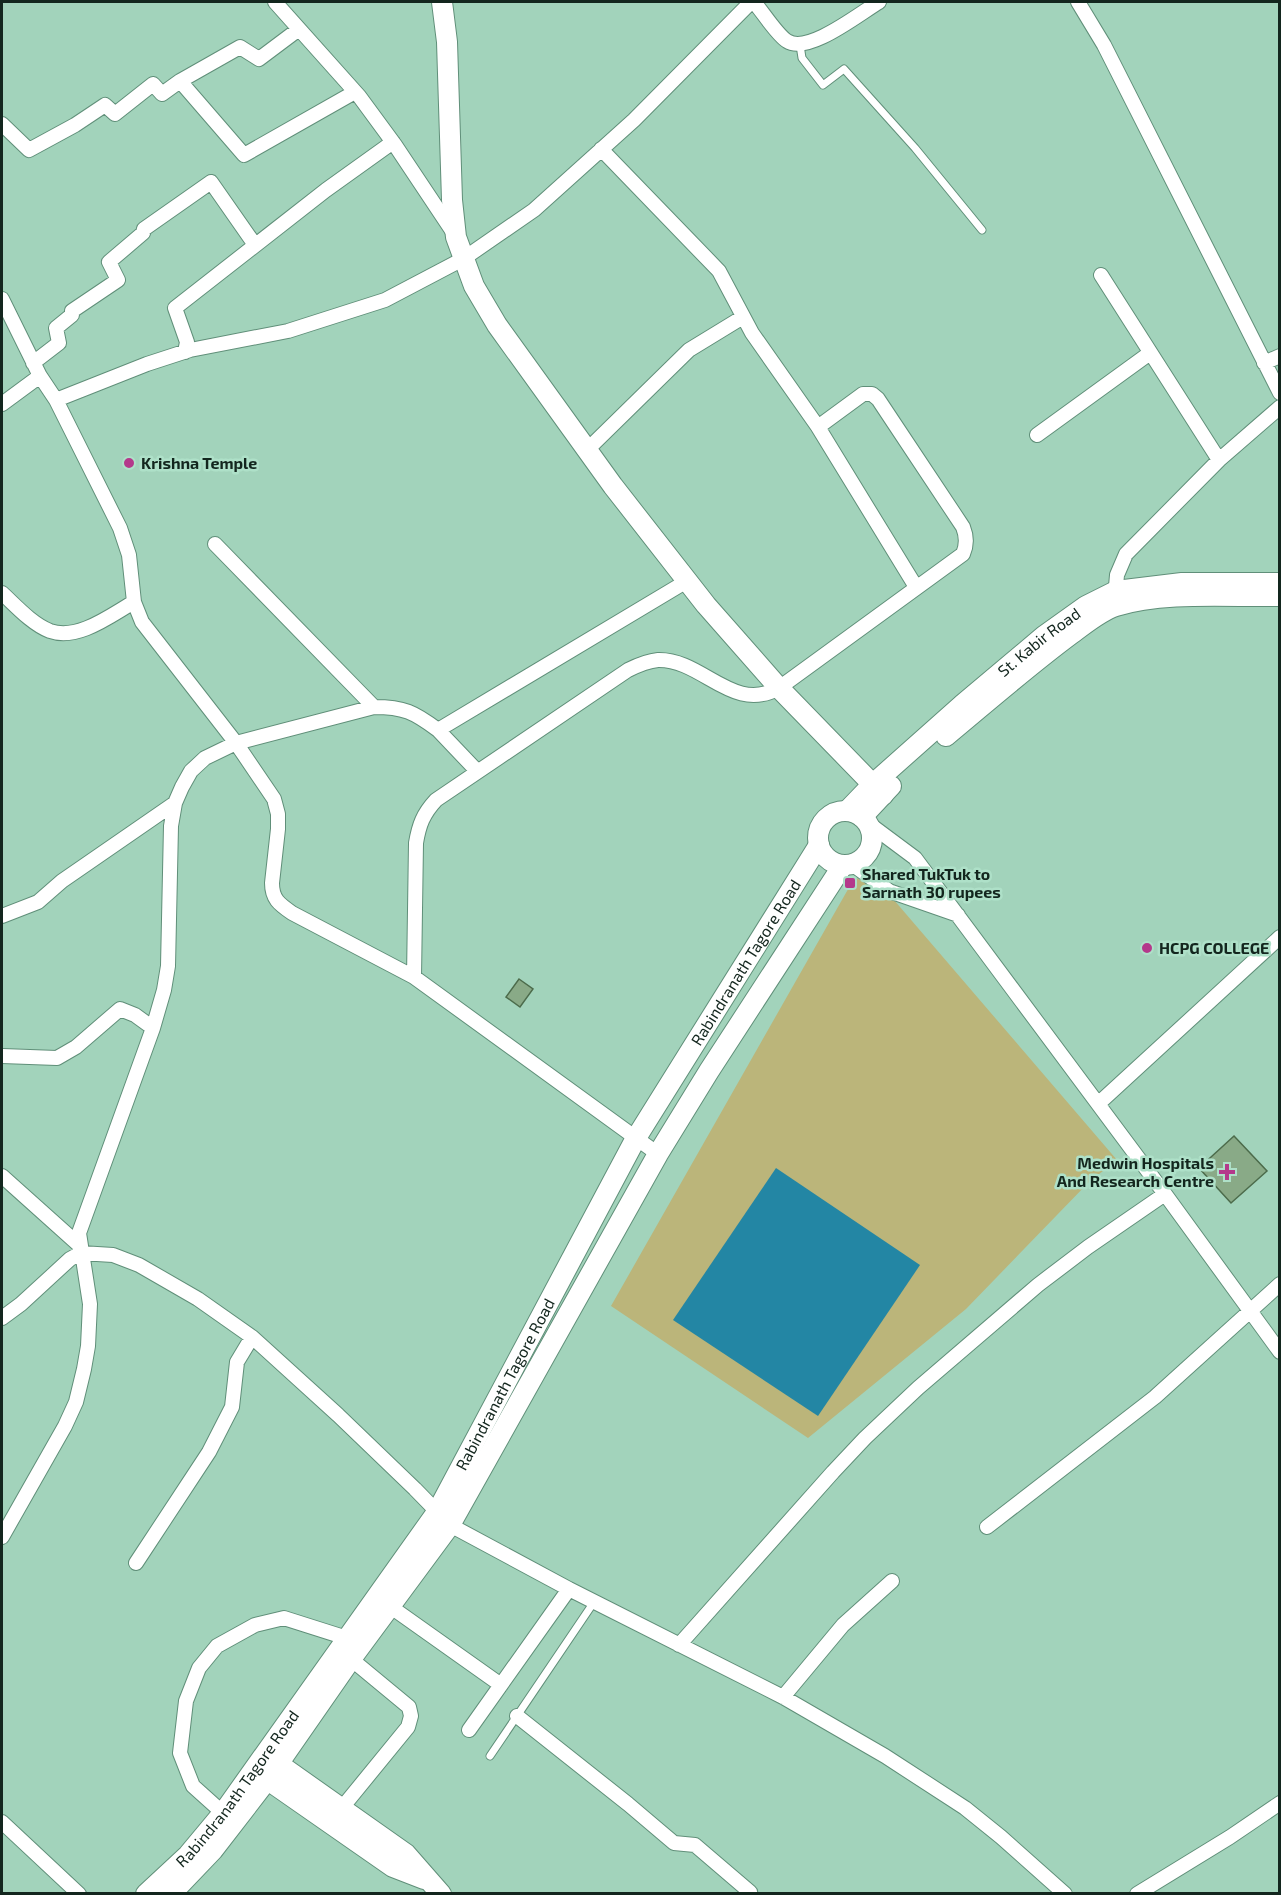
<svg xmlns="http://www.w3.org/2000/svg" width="1281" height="1895" viewBox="0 0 1281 1895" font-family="'Exo 2',sans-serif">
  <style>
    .green { fill: #bbb57a }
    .water { fill: #2386a4 }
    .building { fill: #89aa87; stroke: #4c6b4b; stroke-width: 1.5 }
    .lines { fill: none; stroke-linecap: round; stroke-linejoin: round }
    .lane-casing { stroke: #608f79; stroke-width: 9 }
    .street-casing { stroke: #608f79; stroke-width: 16 }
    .secondary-casing { stroke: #608f79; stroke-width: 22 }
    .lane { stroke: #fff; stroke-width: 7 }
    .street { stroke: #fff; stroke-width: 14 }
    .secondary { stroke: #fff; stroke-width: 20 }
    .poi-dot { fill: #b4398b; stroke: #aee0c8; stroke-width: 2 }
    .labels { text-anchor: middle; stroke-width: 5; stroke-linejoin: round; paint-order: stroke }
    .poi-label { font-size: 16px; font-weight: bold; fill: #13261e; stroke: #aee0c8; text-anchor: start }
    .street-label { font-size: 16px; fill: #13261e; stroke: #aee0c8 }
  </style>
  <rect width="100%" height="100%" fill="#a2d3bb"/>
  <path class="green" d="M855,877l39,23 223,260 -28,22 -123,127 -158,129 -197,-132z"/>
  <path class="water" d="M776,1168l144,97 -102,151 -145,-96z"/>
  <path class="building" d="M519,979l14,10 -13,18 -14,-10z
    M1234,1136l33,35 -36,32 -32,-35z"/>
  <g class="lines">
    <g class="lane-casing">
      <path id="lane" d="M800,45l2,13 21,27 21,-16 71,79 67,82
        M490,1756l104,-154"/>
    </g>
    <g class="street-casing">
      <path id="street" d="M275,2l84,94 36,49 60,90
        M754,2c8,9 23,33 33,39 21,14 73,-28 92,-39
        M1078,2l26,43 176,348
        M180,81l60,-34 19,12 40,-30
        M2,124l27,26 46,-25 30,-20 10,9 38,-30 9,10 18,-13 64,74 111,-63
        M601,149l118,122 33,62 66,94 98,160
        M1101,275l118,185
        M2,299l38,77 16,24 91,-36 43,-14 98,-19 97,-31 78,-41 71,-49 100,-90 117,-118
        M185,352l2,-10 -12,-34 151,-118 67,-48
        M33,363l26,-20 -3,-15 16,-13v-4l46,-31 -9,-18 34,-29 1,-4 67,-47 44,63
        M1264,363l16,-7
        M2,404l38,-28
        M1037,435l113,-82
        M587,450l102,-100 54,-33
        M215,544l159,163
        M2,593c14,13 30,31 48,38 28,10 61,-16 84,-29l-5,-47 -9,-27 -64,-128
        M1115,598l2,-23 9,-21 93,-94 61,-53
        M134,602l8,20 94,121 38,56 4,15v15l-6,54c0,16 7,21 20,30l122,64
        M438,730l39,41
        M868,823l47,35 250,336 115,158
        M852,864l37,27 69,24
        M2,916l36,-14 24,-21 113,-78
        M2,1056l55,2 19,-11 44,-38 15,6 18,13
        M1098,1104l182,-167
        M658,1154l-244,-177 2,-134c3,-18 7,-29 20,-43l192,-130c10,-5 19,-9 30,-10 45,-1 74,54 121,28l184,-134c4,-9 4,-17 0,-27l-85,-128 -6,-5h-9l-45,33
        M2,1176l77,69
        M2,1318l19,-14 49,-45 11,-6 32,2 26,10 59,34 54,38 86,78 77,74 35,36 119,64 214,108 102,59 80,52 36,29 64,57
        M987,1527l168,-130 125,-113
        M2,1537l63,-111 11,-24 8,-33 4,-23 2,-42 -11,-71 74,-205 11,-38 4,-24 3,-140 4,-23 7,-16 9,-16 14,-13 31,-15 138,-36c30,0 40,5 64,23l249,-149
        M136,1563l73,-111 23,-45 5,-45 15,-25
        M391,1607l110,78
        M679,1645l154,-173 32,-34 53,-50 120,-103 50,-38 77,-53
        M783,1697l60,-72 49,-44
        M517,1716l111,88 46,39 21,2 55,47 -1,2
        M469,1730l100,-141
        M341,1809l67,-82 3,-11 -2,-9 -58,-48
        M223,1813l-30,-27 -13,-33 6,-52 13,-33 18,-22 38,-21 29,-7 63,20
        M2,1822l77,72
        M1137,1894l93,-57 50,-34"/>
    </g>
    <g class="secondary-casing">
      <g id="secondary">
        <path d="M442,2l5,40 5,158 4,37 18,49 23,39 116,161 93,119 73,83 104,107"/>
        <path d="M946,736c41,-34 81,-69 124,-101 14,-10 30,-24 46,-29 47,-15 114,-9 164,-10"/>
        <path id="s1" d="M847,811l25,-26 90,-80 82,-69 42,-30 30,-15 66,-8h98"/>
        <circle cx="845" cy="838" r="27"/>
        <path d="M862,817l29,-31"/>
        <path d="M270,1758l136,96 35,40"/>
        <path d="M258,1773l135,94 31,12"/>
        <path id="s2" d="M146,1894l42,-39 35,-42 214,-301 199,-374 183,-293"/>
        <path d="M171,1894l42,-44 54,-70 84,-121 99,-134 208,-371 51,-83 134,-206"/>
      </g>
    </g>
    <use href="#lane" class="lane"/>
    <use href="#street" class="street"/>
    <use href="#secondary" class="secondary"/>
  </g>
  <g class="poi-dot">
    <circle cx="129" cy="463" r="6"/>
    <rect x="844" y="877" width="12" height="12" rx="3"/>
    <circle cx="1147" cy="948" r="6"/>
    <path d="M1224 1163h6v6h6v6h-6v6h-6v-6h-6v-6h6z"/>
  </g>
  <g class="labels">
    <g class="poi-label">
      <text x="141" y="469">Krishna Temple</text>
      <text x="862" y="880">Shared TukTuk to<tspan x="862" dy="18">Sarnath 30 rupees</tspan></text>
      <text x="1159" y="954">HCPG COLLEGE</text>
      <text x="1214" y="1169" text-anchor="end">Medwin Hospitals<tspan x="1214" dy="18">And Research Centre</tspan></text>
    </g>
    <g class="street-label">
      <text dy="6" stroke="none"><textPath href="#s1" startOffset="256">St. Kabir Road</textPath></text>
      <text dy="6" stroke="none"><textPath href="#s2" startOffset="1112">Rabindranath Tagore Road</textPath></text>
      <text dy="6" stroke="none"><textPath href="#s2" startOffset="626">Rabindranath Tagore Road</textPath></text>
      <text dy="6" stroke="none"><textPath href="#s2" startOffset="140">Rabindranath Tagore Road</textPath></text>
    </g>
  </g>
  <rect width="1281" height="1895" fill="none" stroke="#13261e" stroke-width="6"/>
</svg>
